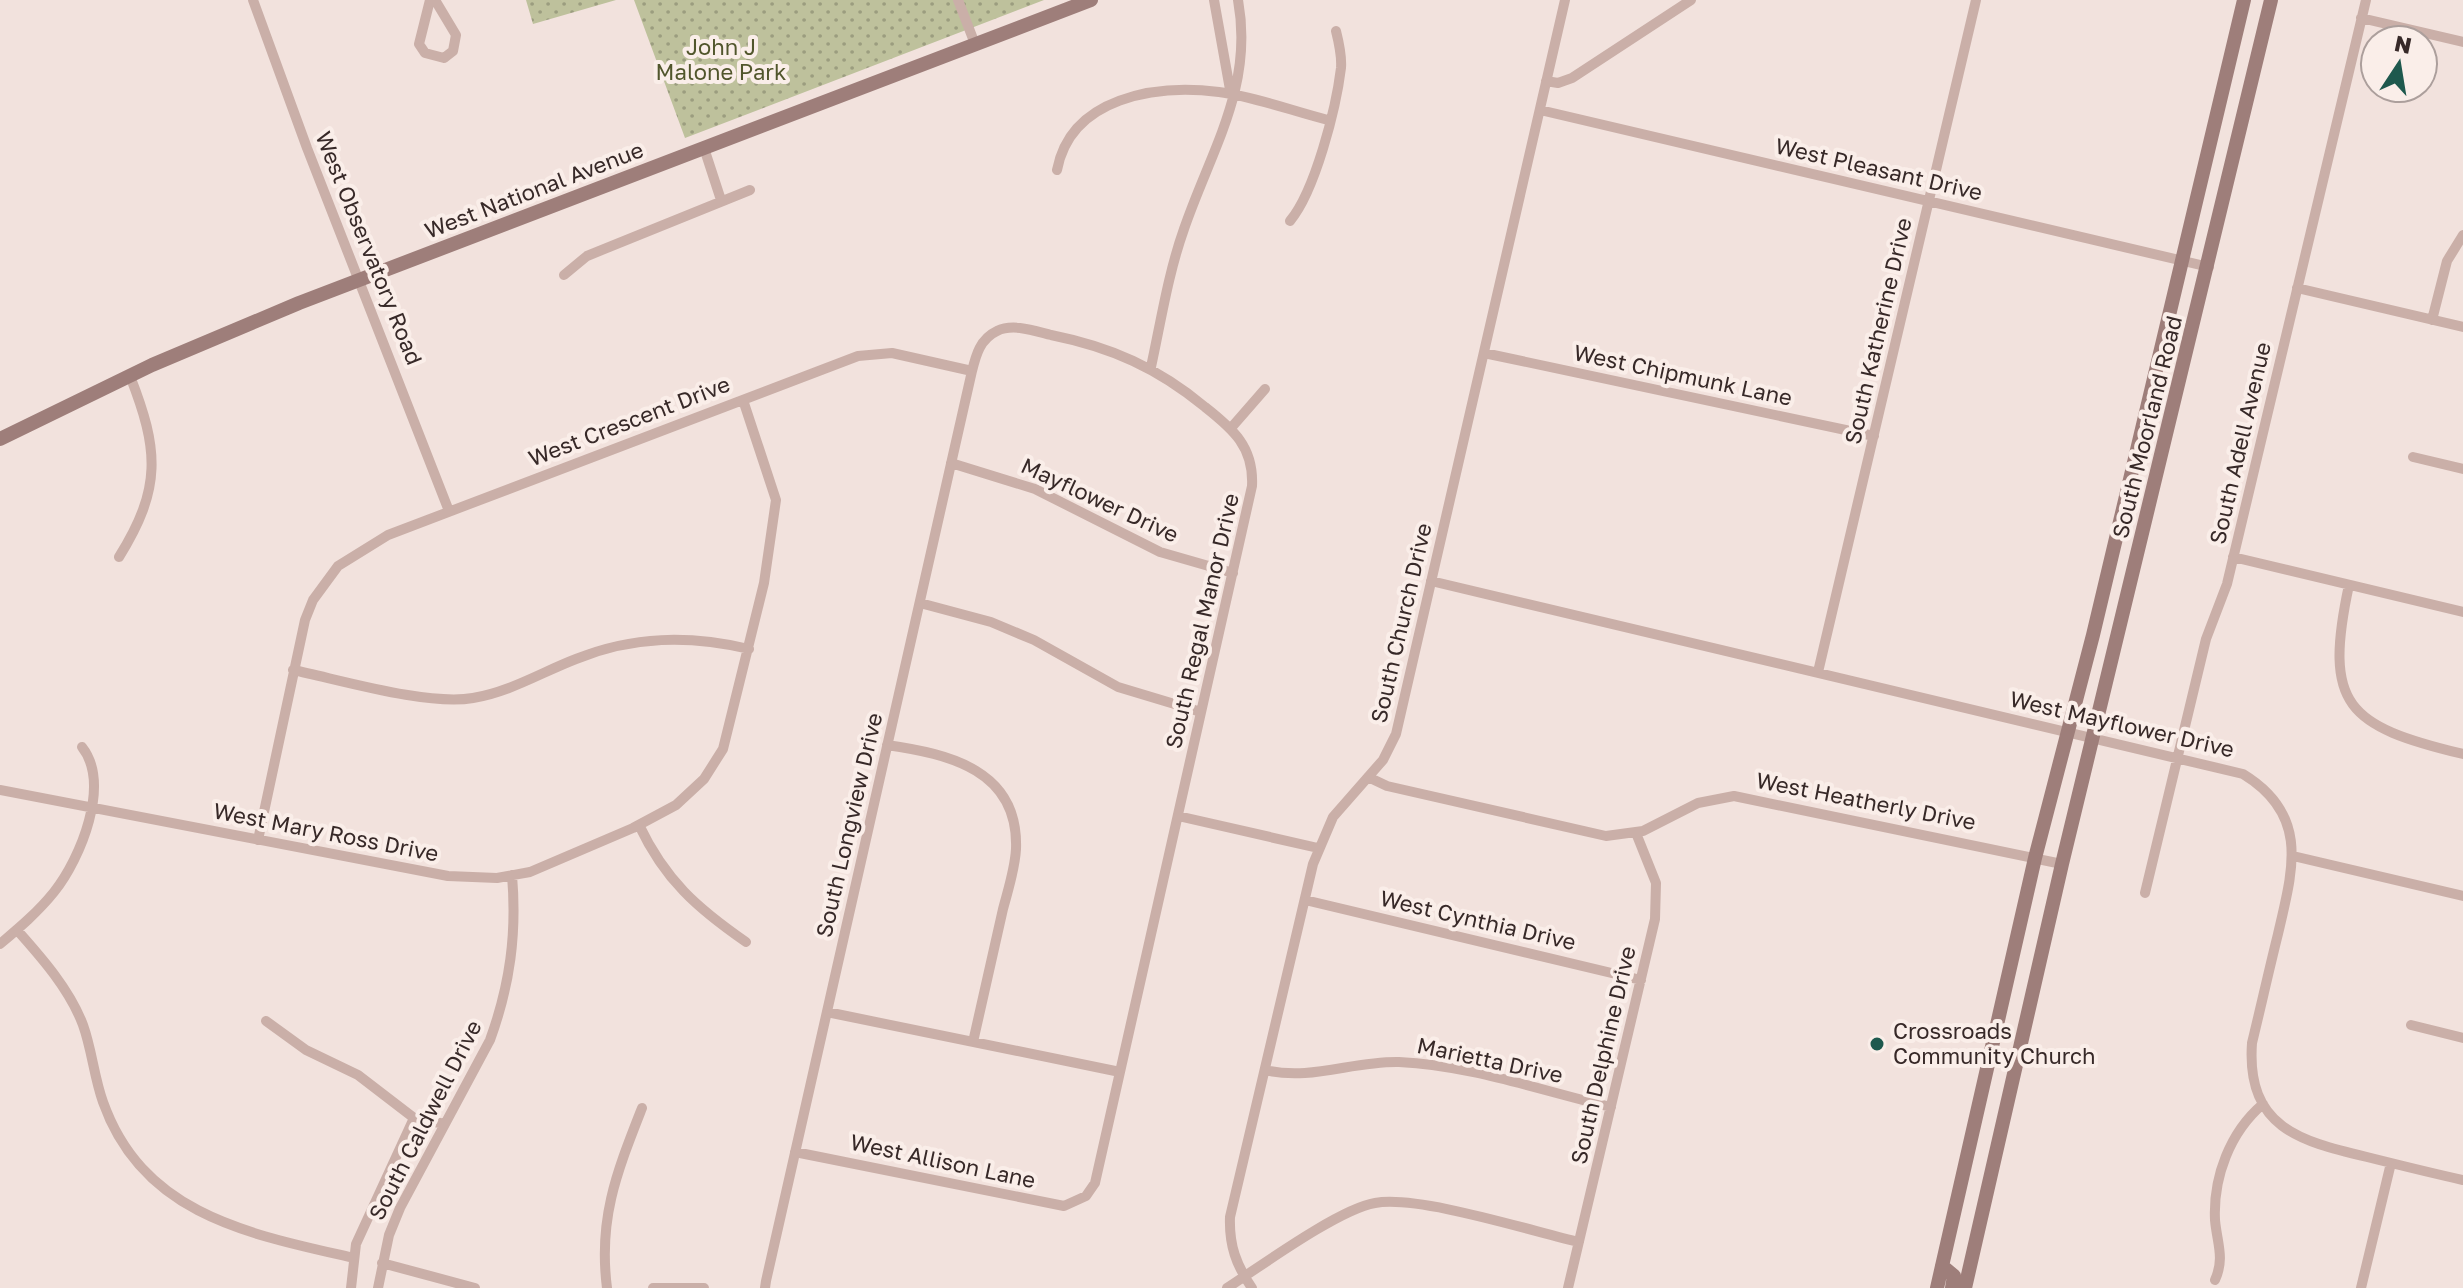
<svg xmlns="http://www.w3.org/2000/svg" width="2463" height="1288" viewBox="0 0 2463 1288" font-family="'Golos Text',sans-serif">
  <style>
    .park { fill: url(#park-dots) }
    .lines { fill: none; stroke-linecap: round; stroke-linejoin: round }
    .minor { stroke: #caafa8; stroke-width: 10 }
    .secondary { stroke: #9e7e7a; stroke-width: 14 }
    .poi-dot { fill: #1e594e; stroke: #faeee9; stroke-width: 3 }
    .labels { text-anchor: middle; stroke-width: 8; stroke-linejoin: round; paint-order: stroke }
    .park-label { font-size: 22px; fill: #51562c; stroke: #faeee9 }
    .street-label { font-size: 22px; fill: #372928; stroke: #faeee9 }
    .poi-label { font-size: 22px; fill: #372928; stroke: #faeee9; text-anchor: start }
  </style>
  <defs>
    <pattern id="park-dots" width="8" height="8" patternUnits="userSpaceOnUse" patternTransform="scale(2)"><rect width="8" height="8" fill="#bec19c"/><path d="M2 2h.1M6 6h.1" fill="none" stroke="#9b9d7f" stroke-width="1.8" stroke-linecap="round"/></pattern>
  </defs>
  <rect width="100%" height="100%" fill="#f2e2dd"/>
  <path class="park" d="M526,0h90l-83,24z
    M634,0h410l-359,138z"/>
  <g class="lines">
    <path class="minor" d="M253,0l54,148 142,363
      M430,0l-11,44 6,9 19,5 9,-7 3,-16 -21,-35
      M958,0l17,44
      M1214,0l17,95
      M2361,18l102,24
      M1546,81l12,2 14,-5 119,-78
      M1540,110l669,157
      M704,148l17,52
      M1057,170c14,-73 99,-86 162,-78 37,5 73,19 109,28
      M1290,221c25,-30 46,-112 51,-153 1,-12 -2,-25 -5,-37
      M564,275l23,-19 163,-66
      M2297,288l166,39
      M2432,320l15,-59 16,-26
      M1484,353l390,83
      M1151,367c10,-46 17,-93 33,-138 27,-79 70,-142 54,-229
      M1231,428l34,-39
      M2413,457l50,12
      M951,463l84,26 125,63 73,21
      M119,557c43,-69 40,-107 11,-181
      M2233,557l230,55
      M1431,581l812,193c67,41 50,95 35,160 -9,36 -17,72 -26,109 -6,84 47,98 115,114 32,8 64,16 96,23
      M2349,585c-26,121 -2,141 114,169
      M920,603l71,19 43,18 84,47 83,25
      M293,670c48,10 135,36 180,28 37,-6 69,-26 103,-39 57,-23 113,-24 173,-10
      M1818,672l158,-672
      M887,745c62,9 132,25 129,104 -1,20 -8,41 -13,60 -10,45 -20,89 -30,133
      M1368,777l19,9 219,50 37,-5 55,-28 36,-7 328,68
      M0,790l448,86 49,2 33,-6 103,-44 43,-23 28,-26 19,-30 41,-166 12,-83 -33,-100
      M1178,816l140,32
      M639,825c26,55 58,83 107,117
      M258,840l47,-220 8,-20 25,-34 50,-31 470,-179 34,-3 80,18
      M2293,856l170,40
      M2145,893l61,-254 21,-55 139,-584
      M1305,900l336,80
      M17,930c25,28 53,60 66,95 9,25 11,52 20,77 40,113 146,132 251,156
      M0,944c19,-16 38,-32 54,-52 27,-34 57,-108 28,-145
      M827,1012l293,60
      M266,1021l40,29 52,25 56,43 31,6
      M2411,1025l52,13
      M1265,1070c46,11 87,-9 134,-8 71,3 143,29 212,45
      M382,1263l93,25
      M2215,1280c10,-22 2,-37 0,-60 -2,-43 15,-88 48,-116
      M351,1288l5,-44 58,-126
      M378,1288l11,-53 11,-27 90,-168c20,-55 27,-106 22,-165
      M607,1288c-9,-70 10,-116 35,-180
      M653,1288h51
      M765,1288l1,-7 206,-910c4,-16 8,-32 25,-40 16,-8 38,0 54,4 60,12 107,33 154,72 28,22 49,40 47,79l-157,697 -9,13 -22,10 -269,-54
      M1227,1288c34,-22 112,-79 148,-85 44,-8 156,28 204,39
      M1252,1288c-16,-23 -23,-43 -22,-71l83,-353 20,-47 50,-57 13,-26 169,-734
      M1568,1288l87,-369 1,-36 -20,-50
      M2361,1288l30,-125"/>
    <path class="secondary" d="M0,439l152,-74 147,-62 792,-303
      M1942,1266l12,10 -2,12
      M1937,1288l98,-430 58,-223 151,-635
      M1965,1288l97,-424 209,-864"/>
  </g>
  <circle class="poi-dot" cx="1877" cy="1044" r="8"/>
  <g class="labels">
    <g class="park-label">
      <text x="721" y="55">John J<tspan x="721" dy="25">Malone Park</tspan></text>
    </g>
    <g class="street-label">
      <text transform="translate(1879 169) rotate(13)" y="8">West Pleasant Drive</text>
      <text transform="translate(534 190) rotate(-21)" y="8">West National Avenue</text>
      <text transform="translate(369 248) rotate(68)" y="8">West Observatory Road</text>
      <text transform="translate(1878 331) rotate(-77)" y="8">South Katherine Drive</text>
      <text transform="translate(1683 375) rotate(12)" y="8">West Chipmunk Lane</text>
      <text transform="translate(629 421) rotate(-21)" y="8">West Crescent Drive</text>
      <text transform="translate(2147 427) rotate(-76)" y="8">South Moorland Road</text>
      <text transform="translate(2240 443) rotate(-77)" y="8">South Adell Avenue</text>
      <text transform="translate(1100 500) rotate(25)" y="8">Mayflower Drive</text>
      <text transform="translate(1202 621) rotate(-77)" y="8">South Regal Manor Drive</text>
      <text transform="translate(1401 623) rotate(-77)" y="8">South Church Drive</text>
      <text transform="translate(2122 724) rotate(13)" y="8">West Mayflower Drive</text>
      <text transform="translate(1866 801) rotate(11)" y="8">West Heatherly Drive</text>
      <text transform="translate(849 825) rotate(-77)" y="8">South Longview Drive</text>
      <text transform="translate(326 832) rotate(11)" y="8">West Mary Ross Drive</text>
      <text transform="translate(1478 920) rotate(13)" y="8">West Cynthia Drive</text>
      <text transform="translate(1603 1055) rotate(-77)" y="8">South Delphine Drive</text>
      <text transform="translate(1490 1060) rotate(12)" y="8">Marietta Drive</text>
      <text transform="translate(425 1120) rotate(-63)" y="8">South Caldwell Drive</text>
      <text transform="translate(943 1161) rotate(12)" y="8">West Allison Lane</text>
    </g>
    <g class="poi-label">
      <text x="1893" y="1039">Crossroads<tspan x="1893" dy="25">Community Church</tspan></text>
    </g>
  </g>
  <g transform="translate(2399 64) rotate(12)"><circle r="38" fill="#faeee9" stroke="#ac9f9c" stroke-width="2"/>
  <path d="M0-6L14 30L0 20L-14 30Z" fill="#1e594e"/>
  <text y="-12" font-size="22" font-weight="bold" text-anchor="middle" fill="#372928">N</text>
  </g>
</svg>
